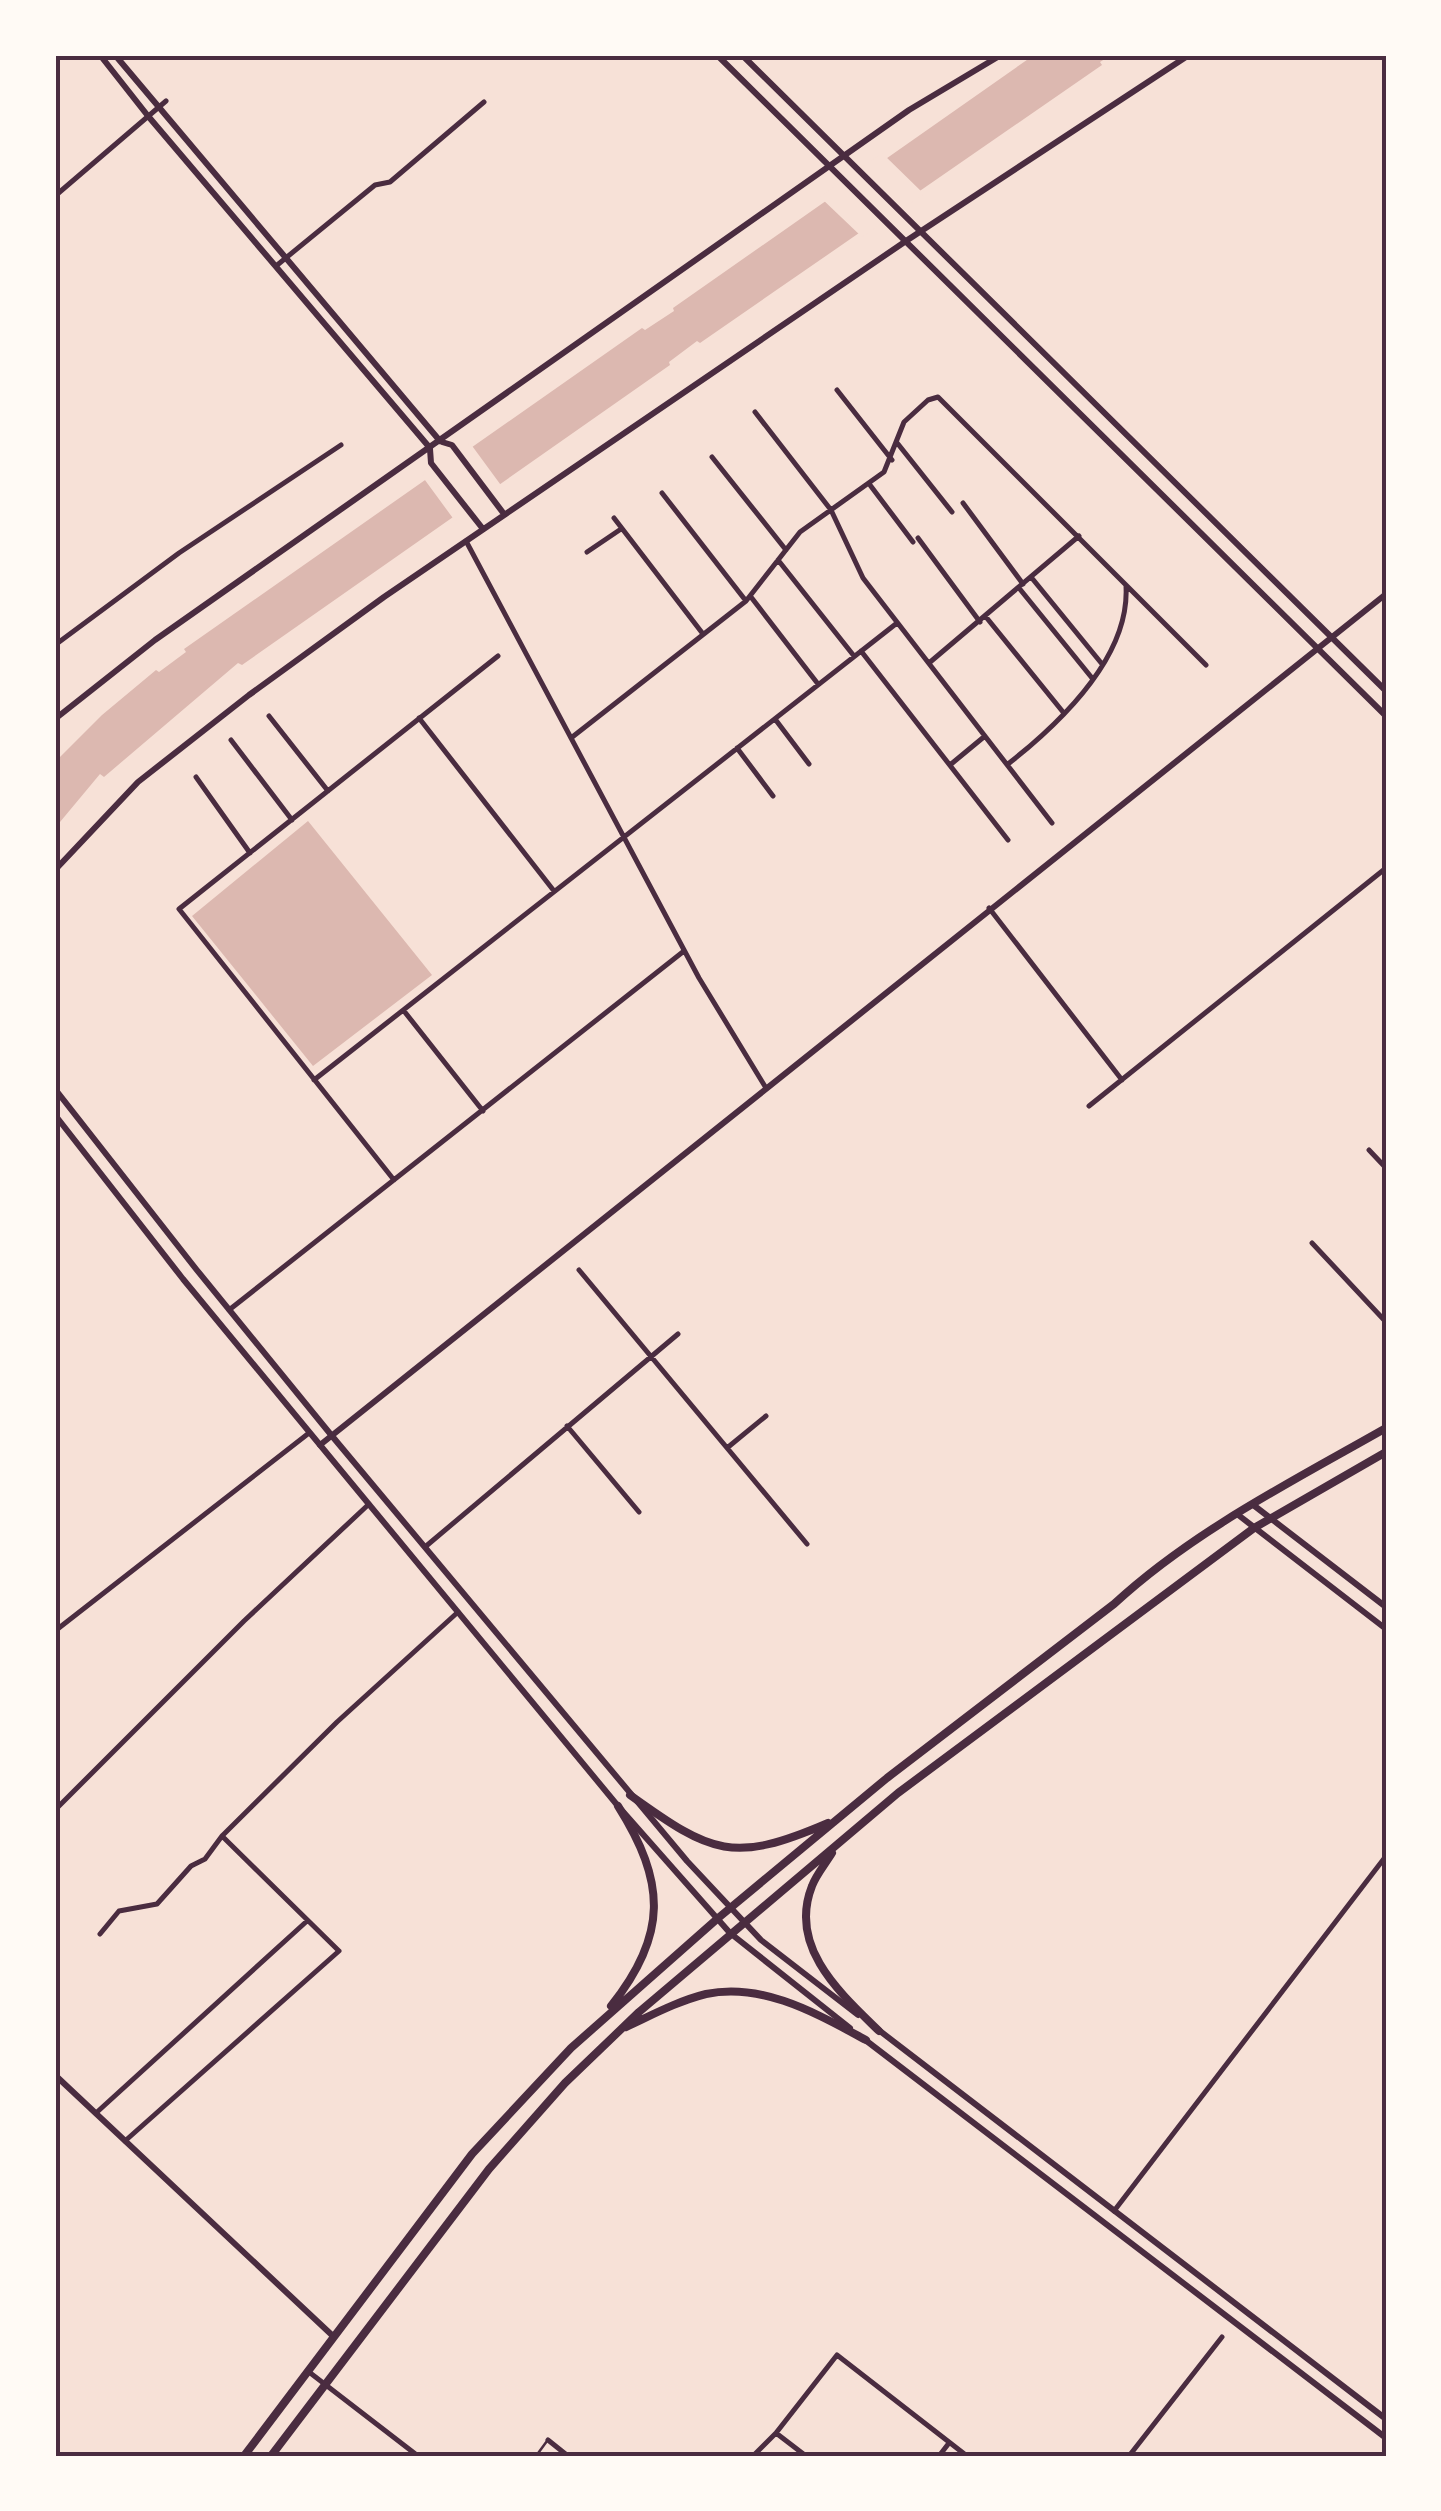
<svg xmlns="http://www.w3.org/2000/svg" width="1441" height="2511" viewBox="0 0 1441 2511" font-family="'Noto Sans',sans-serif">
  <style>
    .water { fill: #dcb8b0 }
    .pier { fill: #f7e1d7 }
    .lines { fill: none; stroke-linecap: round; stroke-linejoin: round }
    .service { stroke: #4a2c40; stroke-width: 2.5 }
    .minor { stroke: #4a2c40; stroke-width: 5 }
    .tertiary { stroke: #4a2c40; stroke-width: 6 }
    .secondary { stroke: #4a2c40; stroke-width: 6 }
    .primary { stroke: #4a2c40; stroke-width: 8 }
    .neatline { fill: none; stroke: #4a2c40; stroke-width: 4 }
  </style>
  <rect width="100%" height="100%" fill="#f7e1d7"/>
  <path class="water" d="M1034,55h77l-11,7 2,3 -402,278 -3,-2 -28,21 1,3 -428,300 -4,-2 -134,114 -4,-3 -45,54 3,-69 44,-44 54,-45 3,2 27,-20 -2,-3 458,-321 3,2 29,-19 -1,-3z
    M308,821l124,154 -119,91 -121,-150z"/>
  <path class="pier" d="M882,153l42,41 -62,43 -42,-40z
    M470,443l33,45 -48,33 -33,-45z"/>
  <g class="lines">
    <path class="service" d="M536,2456l11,-15"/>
    <path class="minor" d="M55,196l111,-95
      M276,266l99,-81 15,-3 94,-80
      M837,390l55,70
      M755,412l76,98 32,68 189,245
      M898,444l54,68
      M712,457l74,93
      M870,485l43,57
      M662,493l84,108
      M963,503l60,81
      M614,518l89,116
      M918,538l62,84
      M466,541l233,437 67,110
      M587,552l34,-23
      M778,560l76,96
      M1031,577l71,87
      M1019,588l73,90
      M751,597l67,87
      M986,617l77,95
      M55,645l124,-92 162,-108
      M861,651l147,189
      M929,663l150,-127
      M269,716l59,75
      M419,718l135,173
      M775,719l34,45
      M571,738l175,-137 54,-69 84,-60 20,-50 24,-22 10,-3 268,268
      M231,740l61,80
      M737,748l36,48
      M1008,764c52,-41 122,-107 118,-178
      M950,765l35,-29
      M196,777l54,76
      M989,908l133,172
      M404,1011l79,100
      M314,1080l583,-457
      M1089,1106l297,-238
      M1369,1150l17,18
      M394,1180l-215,-271 319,-253
      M1312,1243l74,79
      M579,1270l228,274
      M229,1310l455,-359
      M567,1426l72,86
      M727,1448l39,-32
      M425,1547l253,-213
      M55,1631l254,-198
      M55,1810l189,-189 125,-117
      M100,1934l19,-23 38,-7 34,-38 14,-7 17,-23
      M96,2113l211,-192
      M125,2141l214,-190 -117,-115 115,-114 121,-110
      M1114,2211l272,-355
      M309,2372l109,84
      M776,2433l30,23
      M548,2440l20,16
      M753,2456l23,-23 61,-78 130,101
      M939,2456l10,-13
      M1129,2456l93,-119"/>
    <path class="tertiary" d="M100,55l48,61 282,332
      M115,55l325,386
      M442,442l10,3 52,69
      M430,449l1,14 52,66
      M55,719l100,-79 754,-530 92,-55
      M55,870l83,-88 111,-87 135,-98 522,-356 283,-186
      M320,1445l1066,-851
      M1252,1504l134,103
      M1237,1514l149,115
      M55,2075l279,262"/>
    <path class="secondary" d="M717,55l669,661
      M742,55l644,636
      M55,1089l141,180 136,167 355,425 74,79 97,75
      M55,1115l128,164 435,527 112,127 120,95
      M876,2028l510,391
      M864,2039l522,399"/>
    <path class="primary" d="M630,1795c82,59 103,69 198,28
      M832,1853c-6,10 -16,22 -20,33 -24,61 28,107 67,145
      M611,2006c57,-71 55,-124 7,-200
      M626,2027c26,-12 52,-26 80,-33 57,-12 111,20 160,46
      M244,2456l228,-302 99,-106 146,-129 170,-141 227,-174c79,-73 179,-123 272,-176
      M271,2456l218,-287 76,-86 74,-71 259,-219 356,-265 132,-76"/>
  </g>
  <rect width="1441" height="2511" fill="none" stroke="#fffaf5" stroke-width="115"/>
  <rect x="58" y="58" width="1326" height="2396" class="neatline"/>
</svg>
